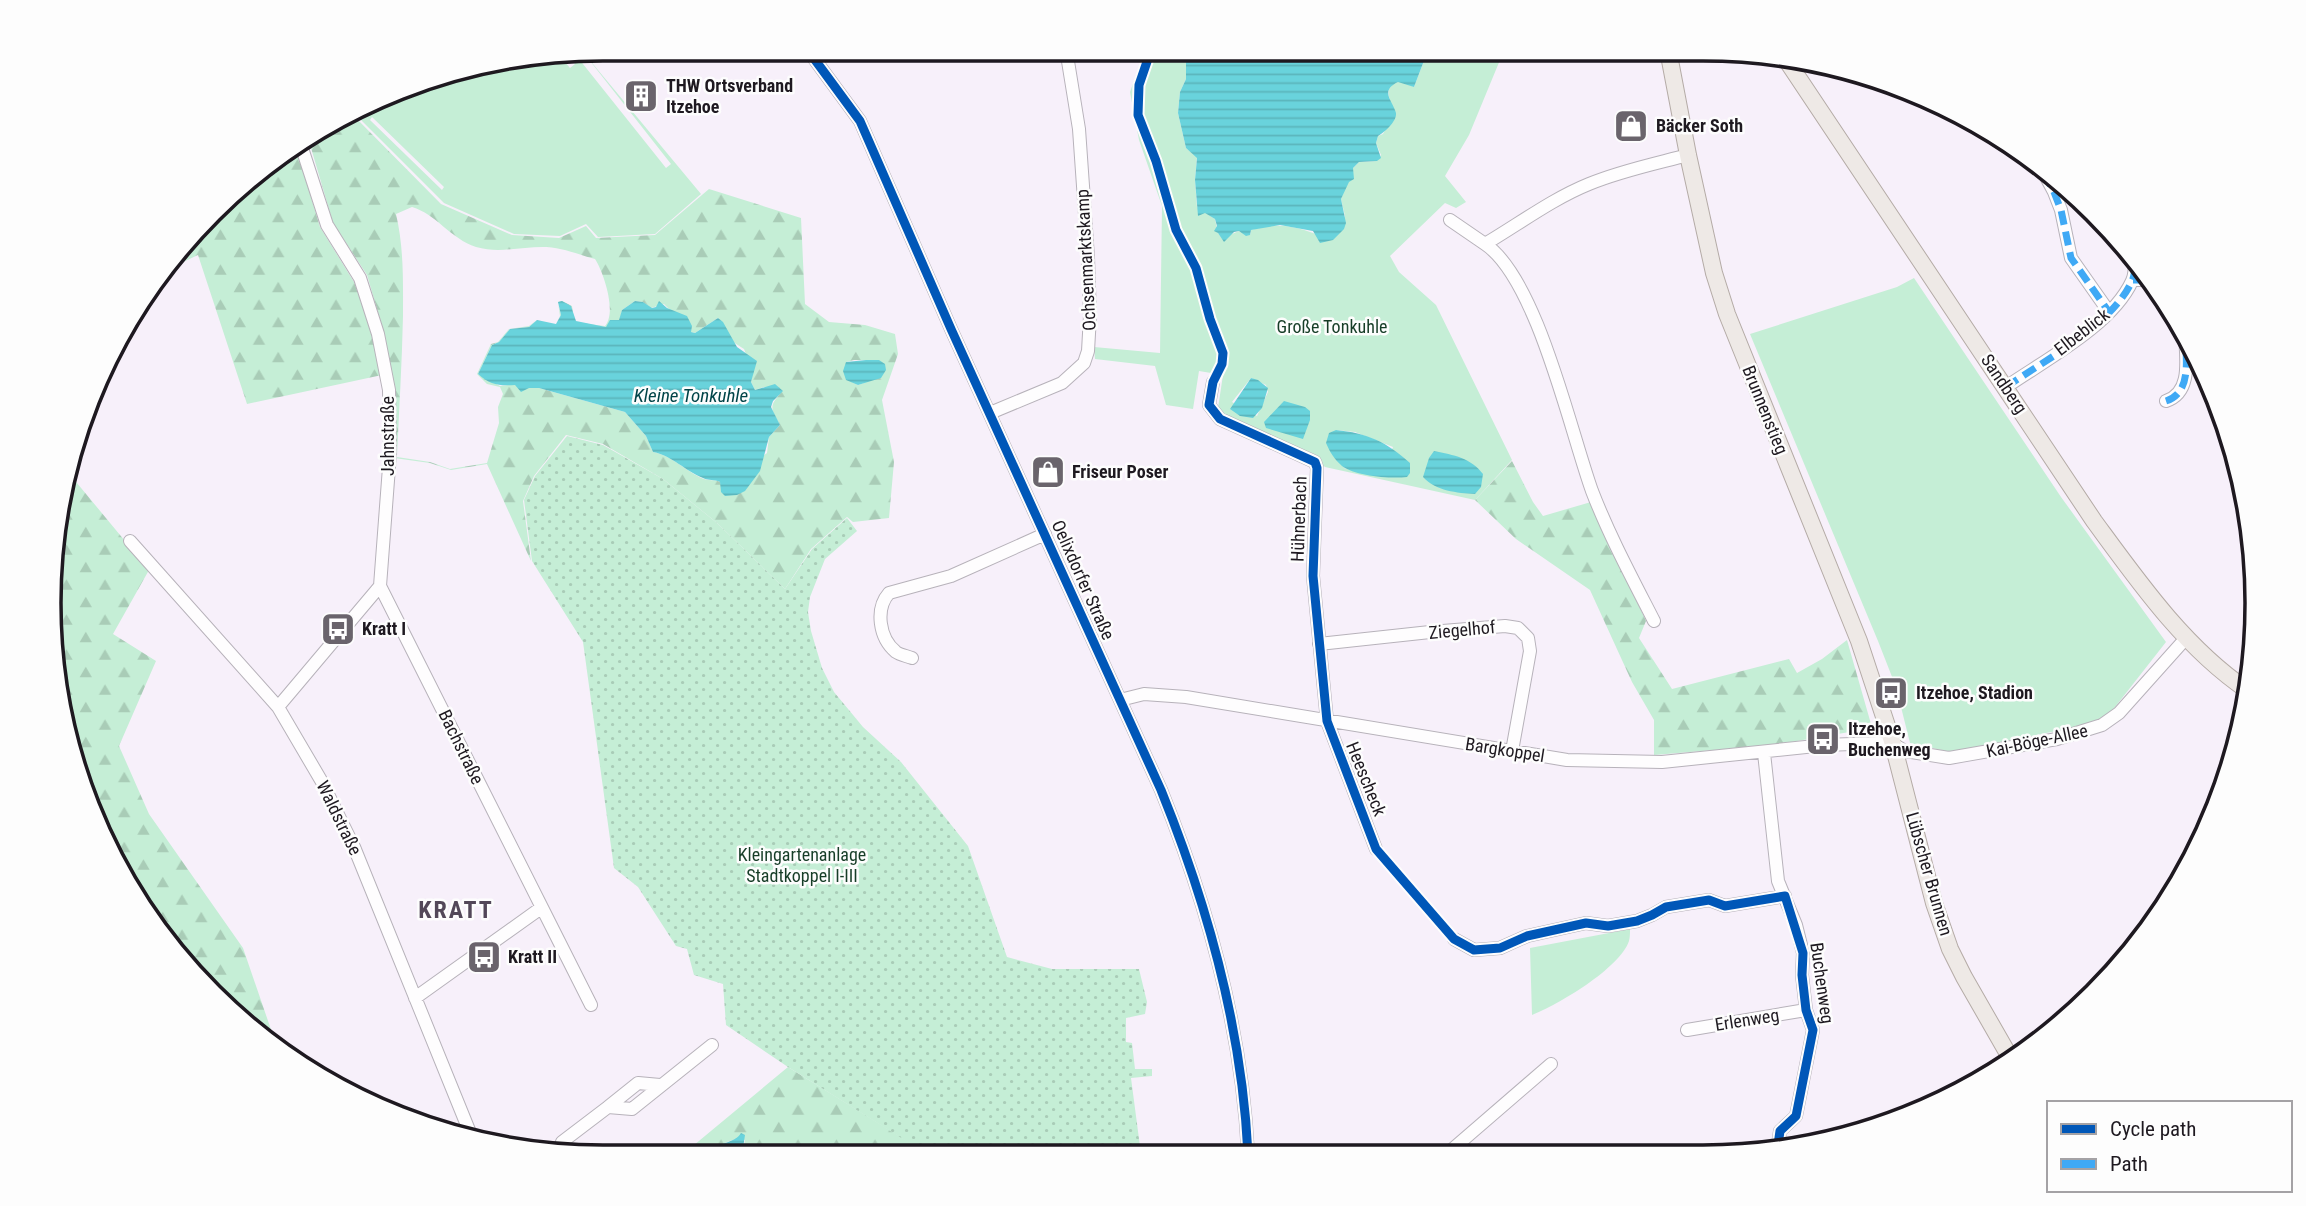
<svg xmlns="http://www.w3.org/2000/svg" width="2306" height="1206" viewBox="0 0 2306 1206" font-family="'Roboto Condensed',sans-serif">
  <style>
    .green { fill: #c5eed6; fill-rule: evenodd }
    .forest { fill: url(#forest-firs); fill-rule: evenodd }
    .garden { fill: url(#garden-dots) }
    .water { fill: url(#water-rules) }
    .lines { fill: none; stroke-linecap: round; stroke-linejoin: round }
    .minor-casing { stroke: #b7b2ba; stroke-width: 14 }
    .major-casing { stroke: #b4aba6; stroke-width: 18 }
    .minor { stroke: #fefdfe; stroke-width: 12 }
    .major { stroke: #eee9e6; stroke-width: 16 }
    .quiet { stroke: #3fa9f5; stroke-width: 7; stroke-dasharray: 14 7; stroke-linecap: butt }
    .cycleway-casing { stroke: #fdfdfd; stroke-width: 13 }
    .cycleway { stroke: #0057b8; stroke-width: 9 }
    .labels { text-anchor: middle; stroke-width: 5; stroke-linejoin: round; paint-order: stroke }
    .poi-label { font-size: 18px; font-weight: bold; fill: #1e1920; stroke: #fdfdfd; text-anchor: start }
    .street-label { font-size: 18px; fill: #1e1920; stroke: #fdfdfd }
    .park-label { font-size: 18px; fill: #163d27; stroke: #fdfdfd }
    .water-label { font-size: 19px; font-style: italic; fill: #004448; stroke: #fdfdfd }
    .district-label { font-size: 24px; font-weight: bold; letter-spacing: 2px; fill: #534859; stroke: #fdfdfd }
    .rim { fill: none; stroke: #1e1920; stroke-width: 3.5 }
  </style>
  <defs>
    <pattern id="forest-firs" width="22" height="20" patternUnits="userSpaceOnUse" patternTransform="scale(1.75)"><rect width="22" height="20" fill="#c5eed6"/><path d="M5 1l3.5 6h-7zM16 11l3.5 6h-7z" fill="#a9ccb7"/></pattern>
    <pattern id="garden-dots" width="8" height="8" patternUnits="userSpaceOnUse" patternTransform="scale(1.75)"><rect width="8" height="8" fill="#c5eed6"/><path d="M2 2h.1M6 6h.1" fill="none" stroke="#a9ccb7" stroke-width="1.8" stroke-linecap="round"/></pattern>
    <pattern id="water-rules" width="6" height="5" patternUnits="userSpaceOnUse" patternTransform="scale(1.75)"><rect width="6" height="5" fill="#69d3dc"/><path d="M0 2.5h6" fill="none" stroke="#5bb5bc"/></pattern>
  </defs>
  <rect width="100%" height="100%" fill="#f7f0fa"/>
  <path class="green" d="M1145,50h45l-4,10v19l-6,13 -2,21 8,35 11,9 -2,23 2,27 18,12 3,14 4,5 17,-7 11,4 1,-5c35,-10 50,-1 82,10l12,-24 -4,-17 12,-31 6,-6 18,-1 4,-6 -5,-12 2,-7 5,-2 12,-23c-5,-7 -13,-27 3,-29 5,-1 12,3 16,5l11,-29 -3,-8h112l-34,10 -31,75 -24,41 21,26 -10,6 -11,-5 -55,53 9,16 37,33 76,155 -37,40 -150,-33 -13,-11 -90,-40 -4,-8 5,-33 -24,-4 -6,38 -27,-4 -11,-39 -60,-7 -1,-12 66,6 2,-147 -23,-66 -9,-48zM1251,378l15,7 2,7 -11,24 -25,-14zM1336,430l19,2 38,15 -11,30 -38,-9z
    M583,52l118,142 -46,40 -57,3 -12,-13 -26,12 -46,-2 -70,-31 -88,-88 69,-36 135,-23 10,12 5,-4 -7,-9 7,-1 91,114 5,-4zM372,117l72,70 -2,3 -72,-70z
    M1914,278l147,219 105,145 -58,74 -16,8 -142,28 -40,-9 -14,-56 -18,-46 -128,-307 147,-47z
    M1630,929c0,4 0,8 -1,12 -9,27 -71,64 -97,74l-2,-67z"/>
  <path class="forest" d="M354,116l87,88 71,31 47,3 27,-12 10,12 59,-3 54,-46 92,29 4,86 24,18 36,3 30,9 3,20 -16,46 12,62 -5,56 -36,4 -6,-5 -36,32 -26,40 -68,-66 -54,-44 -60,-35 -37,-9 -32,41 -11,25 8,60 -44,-97 -36,6 -21,-7 -36,-5 -10,-125 -17,-58 -34,-52 -24,-82zM412,207c24,7 39,32 64,40 24,7 47,-1 71,0 16,1 33,8 48,12 9,14 22,54 10,67l-25,-3 -7,-9 -1,-8 -10,-5 -4,1 2,14 -4,8 -19,-4 -8,6 -20,3 -11,13 -7,2 -14,30 10,10 13,3 3,7 -5,13 1,16 -12,40 -37,6 -20,-7 -33,-5c2,-47 5,-94 6,-141 0,-34 1,-68 -7,-102zM635,301l8,1 8,6 13,-4c12,14 17,3 27,28l4,1 23,-15 15,24 11,7 9,23 -2,10 4,8 9,-3 18,4c-13,16 -12,16 -2,34l-11,12 -2,16 -45,34 -2,-5c-6,-3 -11,-1 -16,-3 -19,-8 -31,-23 -51,-27l-7,-16 -21,-24 -86,-24 -24,-4 -15,2 -22,-12 14,-29 7,-3 11,-13 19,-2 8,-7 19,4 5,-9 -3,-12 13,3 2,8 7,9 26,4 14,-7 2,-10zM854,360h25l-15,23 -6,2 -6,-3 -6,-20z
    M296,147l24,80 34,55 20,55 8,38 -135,29 -49,-149 -32,15 99,-106z
    M1512,461l21,41 10,14 48,-14 55,119 -7,17 33,51 117,-30 8,14 25,-14 25,-19 24,84 -4,5 -93,16 -120,10v-35l-22,-38 -42,-92 -74,-51 -41,-39z
    M67,471l82,99 -36,64 43,27 -37,85 30,68 94,134 35,102 -13,-8 -78,-73 -96,-154 -41,-175z
    M788,1067l124,77 -4,11h-166l3,-15c-11,-3 -21,3 -30,9l4,6h-37z"/>
  <path class="garden" d="M567,436l36,9 60,34 54,44 68,66 27,-40 35,-31 10,13 -32,28 -15,38 -2,15 3,19 11,37 12,24 29,35 38,35 67,84 39,111 45,12h87l8,33 -2,12 -19,4v24l6,1 3,26h17v7l-21,2 10,76 -233,1 3,-11 -123,-77 -62,-42 -3,-41 -29,-9 -7,-26 -11,-3 -38,-59 -24,-19 -31,-226 -51,-81 -8,-61 11,-24z"/>
  <path class="water" d="M1190,50h232l3,8 -11,29 -16,-5c-19,9 -5,19 -2,31 1,8 -11,19 -18,23l-2,7 5,15 -4,3 -18,1 -6,6 1,11 -5,3 -8,17 5,24 -2,6 -11,11 -13,3 -7,-12 -33,-6 -29,5 -1,5 -4,1 -7,-5 -5,1 -10,10 -6,-9 -4,-2 3,-5 -2,-7 -10,-6 -7,3 -3,-36 2,-22 -11,-10 -8,-35 2,-21 6,-13v-19z
    M562,301l9,5 5,15 30,6 4,-7h9l3,-10 13,-9 8,1 9,6 4,-1 3,-6 8,7 20,8 5,10 -1,6 4,1 23,-15 5,4 14,25 20,14 -6,21 4,8 20,-6 8,7 -10,10 -2,6 9,18 -11,12 -9,34 -15,20 -8,4 -12,1 -4,-4 -1,-10c-6,-3 -11,-1 -17,-4 -18,-7 -30,-22 -50,-26l-7,-16 -21,-24 -86,-24h-10l-8,4 -6,-7c-16,1 -25,0 -37,-11l14,-29 7,-3 11,-13 19,-2 8,-7 19,4 5,-9 -3,-13z
    M866,360h13l6,4 1,6 -5,8 -23,7 -12,-5 -3,-9 3,-9z
    M1251,378l7,2 10,8 -6,20 -9,10 -13,-2 -10,-7z
    M1284,401l21,6 5,4v9l-7,19 -37,-11 -2,-6z
    M1336,430c31,3 51,12 74,33v10l-3,4c-17,2 -52,-1 -65,-11 -8,-7 -12,-14 -16,-23l3,-10z
    M1434,451c20,4 37,7 49,23l-2,13 -6,7c-18,-1 -39,-3 -52,-17l6,-19z
    M741,1133l4,2 -3,20h-23l-4,-6c8,-8 20,-6 26,-16z"/>
  <g class="lines">
    <g class="minor-casing">
      <path id="minor" d="M807,49l53,72 91,208 210,461c47,116 81,238 87,364
        M2030,157l16,20 8,15 7,18 10,48 38,54
        M1450,220l35,24
        M2133,280h17
        M1213,382l-4,23 11,14 95,43 2,6 -4,108 14,145 49,128
        M2006,387c39,-27 106,-62 126,-106 3,-6 3,-15 3,-21
        M2166,401c28,-9 19,-47 19,-70
        M990,413l72,-30 22,-20 4,-12 2,-35 -2,-59 -9,-128 -13,-80
        M2234,464h3
        M130,541l148,166 44,75 32,65 119,293
        M380,586l211,419
        M1654,621c-22,-43 -45,-86 -62,-130 -22,-61 -55,-212 -107,-247 34,-20 67,-45 104,-60 31,-13 65,-20 99,-29
        M1319,644l111,-12 75,-6 13,2 10,10 2,13 -18,100
        M912,658c-5,-2 -12,-3 -16,-6 -17,-14 -21,-43 -7,-59l62,-17 94,-42
        M1120,700l24,-6 42,3 381,63 95,2 163,-17 53,-2 15,1 12,7 44,7 108,-19 45,-14 17,-12 68,-76
        M278,707l102,-121 10,-132 -1,-64 -11,-56 -18,-56 -33,-53 -26,-80
        M1764,753l14,128 18,44 7,28 -1,22 4,35 7,20 -17,86 -16,15 -3,21
        M1454,939l20,11 26,-2 27,-12 59,-13 22,3 29,-5 15,-6 14,-8 43,-7 16,6 60,-10
        M415,998l126,-90
        M1687,1030l119,-20
        M608,1107l30,-24 22,2
        M1448,1153l103,-89
        M559,1154l3,-12 46,-35 24,2 80,-64"/>
    </g>
    <g class="major-casing">
      <path id="major" d="M1668,50l20,105 26,118 13,41 132,327 34,103 41,159 16,46 14,28 47,82
        M1785,58l309,463c44,60 90,126 153,169"/>
    </g>
    <use href="#minor" class="minor"/>
    <use href="#major" class="major"/>
    <path class="quiet" d="M2030,157l16,20 8,15 7,18 10,48 38,54
      M2133,280h17
      M2006,387c39,-27 106,-62 126,-106 3,-6 3,-15 3,-21
      M2166,401c28,-9 19,-47 19,-70
      M2234,464h3"/>
    <g class="cycleway-casing">
      <path id="cycleway" d="M807,49l53,72 91,208 210,461c47,116 81,238 87,364
        M1151,50l-12,35 -1,30 18,46 20,69 20,38 14,51 13,34 -1,11 -9,18 -4,23 11,14 95,43 2,6 -4,108 14,145 49,128 78,90 20,11 26,-2 27,-12 59,-13 22,3 29,-5 15,-6 14,-8 43,-7 16,6 60,-10 18,57 -1,22 4,35 7,20 -17,86 -16,15 -3,21"/>
    </g>
    <use href="#cycleway" class="cycleway"/>
  </g>
  <defs>
    <g id="building-square" transform="scale(1.75)"><rect x="-9" y="-9" width="18" height="18" rx="4" fill="#6a646c" stroke="#fdfdfd"/><path d="M-4-6H4V6H1V3H-1V6H-4ZM-2.5-4.3h1.7v1.8h-1.7ZM.8-4.3h1.7v1.8H.8ZM-2.5-1h1.7V.8h-1.7ZM.8-1h1.7V.8H.8Z" fill="#fff"/></g>
    <g id="shop-square" transform="scale(1.75)"><rect x="-9" y="-9" width="18" height="18" rx="4" fill="#6a646c" stroke="#fdfdfd"/><path d="M-5-2.5h2.3a2.7 3.5 0 0 1 5.4 0H5L5.5 6h-11ZM-1.5-2.5h3a1.5 2.3 0 0 0-3 0Z" fill="#fff"/></g>
    <g id="bus-square" transform="scale(1.75)"><rect x="-9" y="-9" width="18" height="18" rx="4" fill="#6a646c" stroke="#fdfdfd"/><path d="M-5-6H5V4H4V6H2V4H-2V6H-4V4H-5ZM-3.5-4V0h7V-4ZM-3.5 1.2v1.5H-2V1.2ZM2 1.2v1.5H3.5V1.2Z" fill="#fff"/></g>
  </defs>
  <g fill-rule="evenodd">
    <use href="#building-square" x="641" y="96"/>
    <use href="#shop-square" x="1631" y="126"/>
    <use href="#shop-square" x="1048" y="472"/>
    <use href="#bus-square" x="338" y="629"/>
    <use href="#bus-square" x="1891" y="693"/>
    <use href="#bus-square" x="1823" y="739"/>
    <use href="#bus-square" x="484" y="957"/>
  </g>
  <g class="labels">
    <g class="poi-label">
      <text x="666" y="92">THW Ortsverband<tspan x="666" dy="21">Itzehoe</tspan></text>
      <text x="1656" y="132">Bäcker Soth</text>
      <text x="1072" y="478">Friseur Poser</text>
      <text x="362" y="635">Kratt I</text>
      <text x="1916" y="699">Itzehoe, Stadion</text>
      <text x="1848" y="735">Itzehoe,<tspan x="1848" dy="21">Buchenweg</tspan></text>
      <text x="508" y="963">Kratt II</text>
    </g>
    <g class="street-label">
      <text transform="translate(1086 260) rotate(-93)" y="6">Ochsenmarktskamp</text>
      <text transform="translate(2082 332) rotate(-38)" y="6">Elbeblick</text>
      <text transform="translate(2004 384) rotate(56)" y="6">Sandberg</text>
      <text transform="translate(1765 410) rotate(68)" y="6">Brunnenstieg</text>
      <text transform="translate(388 436) rotate(-90)" y="6">Jahnstraße</text>
      <text transform="translate(1299 519) rotate(-88)" y="6">Hühnerbach</text>
      <text transform="translate(1083 580) rotate(66)" y="6">Oelixdorfer Straße</text>
      <text transform="translate(1462 630) rotate(-5)" y="6">Ziegelhof</text>
      <text transform="translate(2037 741) rotate(-12)" y="6">Kai-Böge-Allee</text>
      <text transform="translate(461 747) rotate(64)" y="6">Bachstraße</text>
      <text transform="translate(1505 750) rotate(9)" y="6">Bargkoppel</text>
      <text transform="translate(1366 779) rotate(68)" y="6">Heescheck</text>
      <text transform="translate(339 818) rotate(64)" y="6">Waldstraße</text>
      <text transform="translate(1929 874) rotate(74)" y="6">Lübscher Brunnen</text>
      <text transform="translate(1822 983) rotate(82)" y="6">Buchenweg</text>
      <text transform="translate(1747 1020) rotate(-9)" y="6">Erlenweg</text>
    </g>
    <g class="park-label">
      <text x="1332" y="333">Große Tonkuhle</text>
      <text x="802" y="861">Kleingartenanlage<tspan x="802" dy="21">Stadtkoppel I-III</tspan></text>
    </g>
    <g class="water-label">
      <text x="691" y="402">Kleine Tonkuhle</text>
    </g>
    <g class="district-label">
      <text x="456" y="918">KRATT</text>
    </g>
  </g>
  <path d="M0 0H2306V1206H0ZM603 61H1703A542 542 0 0 1 2245 603V603A542 542 0 0 1 1703 1145H603A542 542 0 0 1 61 603V603A542 542 0 0 1 603 61Z" fill="#fdfdfd" fill-rule="evenodd"/>
  <path class="rim" d="M603 61H1703A542 542 0 0 1 2245 603V603A542 542 0 0 1 1703 1145H603A542 542 0 0 1 61 603V603A542 542 0 0 1 603 61Z"/>
  <rect x="2047" y="1101" width="245" height="91" fill="#fdfdfd" stroke="#a4a2a5" stroke-width="2"/>
  <rect x="2061" y="1124" width="35" height="10" fill="#0057b8" stroke="#a4a2a5" stroke-width="2"/>
  <text x="2110" y="1136" font-size="21" fill="#1e1920">Cycle path</text>
  <rect x="2061" y="1159" width="35" height="10" fill="#3fa9f5" stroke="#a4a2a5" stroke-width="2"/>
  <text x="2110" y="1171" font-size="21" fill="#1e1920">Path</text>
</svg>
